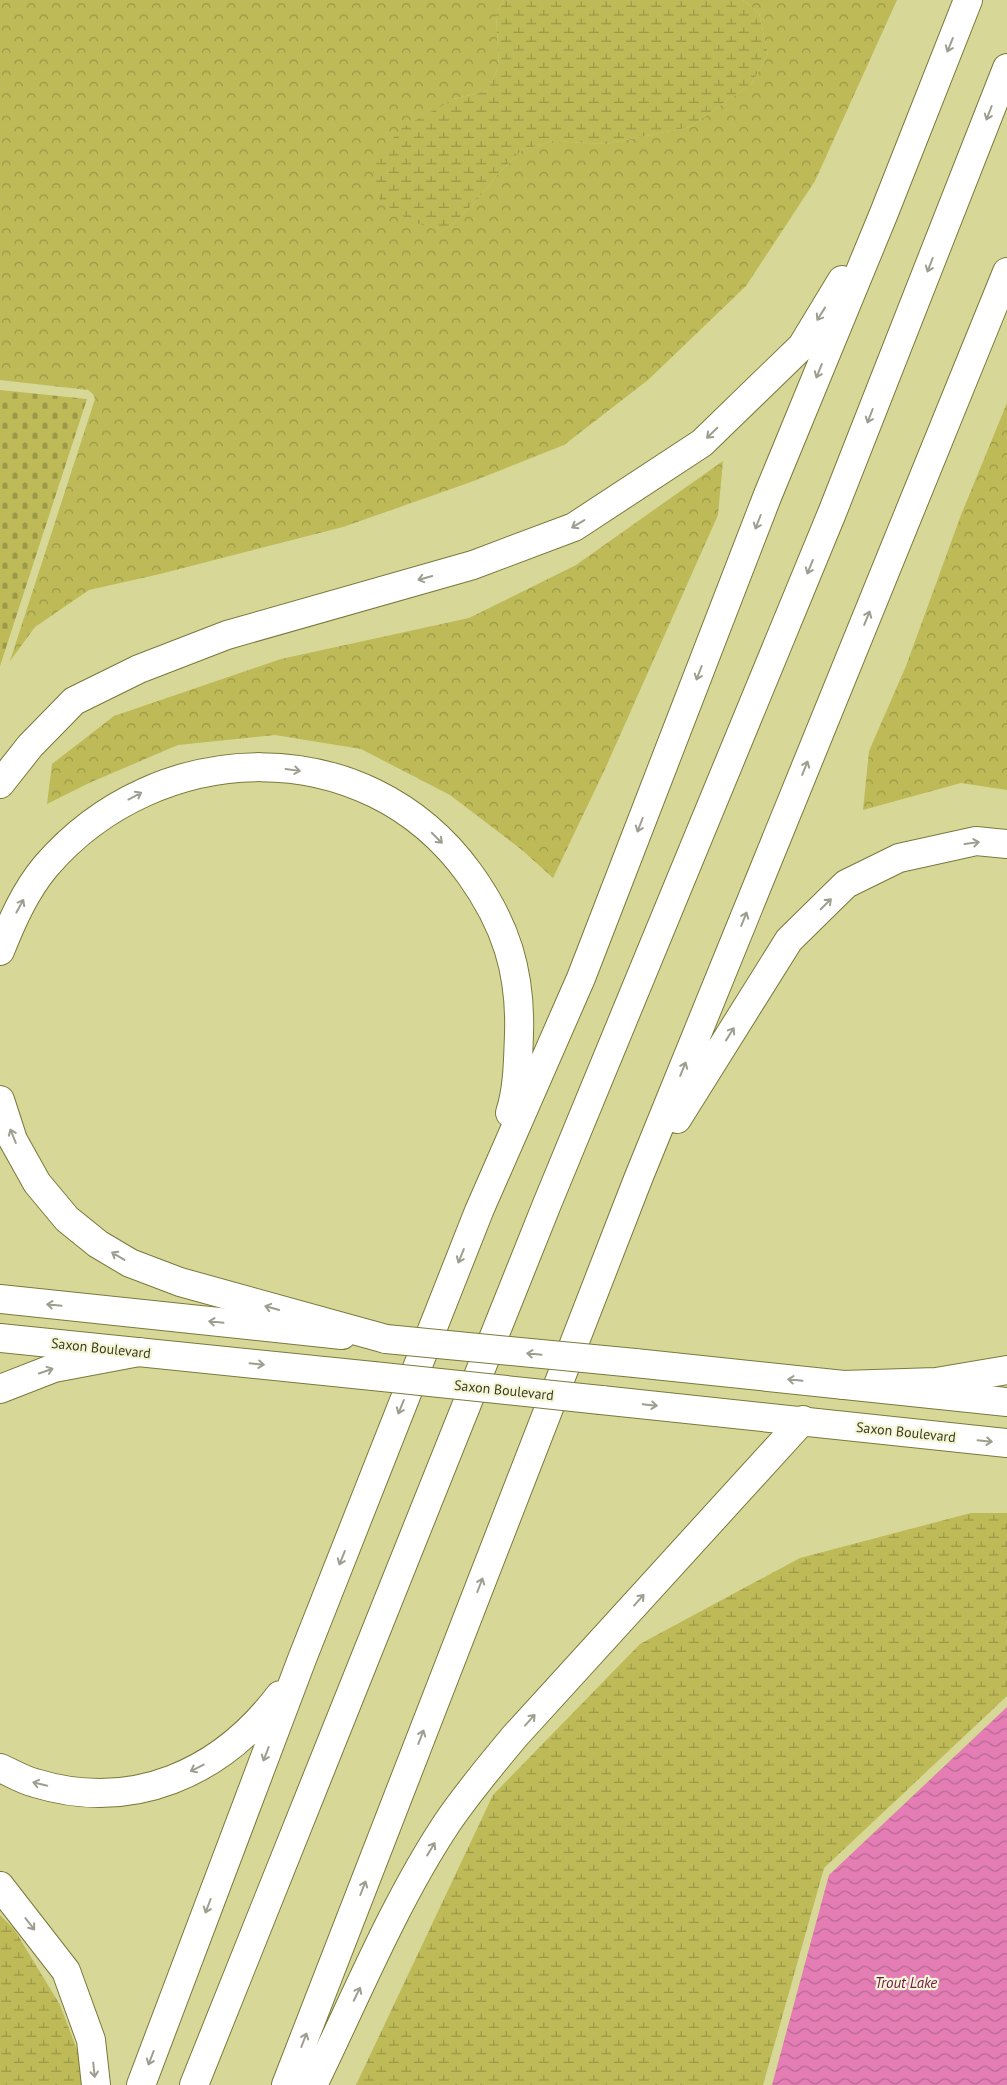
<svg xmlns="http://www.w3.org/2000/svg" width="1007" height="2085" viewBox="0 0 1007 2085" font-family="'PT Sans',sans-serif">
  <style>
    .forest { fill: url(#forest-crowns) }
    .wetland { fill: url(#wetland-marsh) }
    .cemetery { fill: url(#cemetery-stones) }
    .water { fill: url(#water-waves) }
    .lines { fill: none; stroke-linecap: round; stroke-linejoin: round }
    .major-casing { stroke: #7a793c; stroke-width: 30 }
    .highway-casing { stroke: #7a793c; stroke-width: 30 }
    .major { stroke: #fff; stroke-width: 28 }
    .highway { stroke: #fff; stroke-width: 28 }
    .major-bridge-casing { stroke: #7a793c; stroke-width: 30; stroke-linecap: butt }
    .major-bridge { stroke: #fff; stroke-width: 28 }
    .oneway { stroke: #9e9e90 }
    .labels { text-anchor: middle; stroke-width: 4.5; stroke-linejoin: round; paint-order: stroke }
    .street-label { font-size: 14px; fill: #3c3c22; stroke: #f5f6d6 }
    .water-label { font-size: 15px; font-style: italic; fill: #71164f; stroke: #f5f6d6 }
  </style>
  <defs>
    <pattern id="forest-crowns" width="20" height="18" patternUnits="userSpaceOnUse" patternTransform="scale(1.25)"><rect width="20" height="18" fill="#bdba57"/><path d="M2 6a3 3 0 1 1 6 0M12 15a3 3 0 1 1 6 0" fill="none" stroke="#9b9848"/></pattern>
    <pattern id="wetland-marsh" width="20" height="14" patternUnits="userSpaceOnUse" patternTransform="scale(1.25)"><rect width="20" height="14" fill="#bdba57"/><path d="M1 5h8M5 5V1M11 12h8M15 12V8" fill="none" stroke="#9b9848"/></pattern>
    <pattern id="cemetery-stones" width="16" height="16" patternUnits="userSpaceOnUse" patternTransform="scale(1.25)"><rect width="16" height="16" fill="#bdba57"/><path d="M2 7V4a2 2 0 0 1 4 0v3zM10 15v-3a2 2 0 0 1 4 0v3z" fill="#9b9848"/></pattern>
    <pattern id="water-waves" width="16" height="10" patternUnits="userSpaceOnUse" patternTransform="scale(1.25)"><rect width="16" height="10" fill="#e37db4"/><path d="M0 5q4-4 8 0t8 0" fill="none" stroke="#b96892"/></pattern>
  </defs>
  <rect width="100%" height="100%" fill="#d7d798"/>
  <path class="forest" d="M0,0h504l-8,14 3,52 -12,25 -33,8 -13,133 15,-11 22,-22 19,-24 25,-25 31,-9 53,3 84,-17 62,-44 16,-29 -9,-41 -16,-13h154l-82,181 -69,105 -98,94 -84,65 -93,37 -128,45 -183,47 -71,16 -54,37 -25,34 85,-262 -2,-5 -5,-4 -88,-10z
    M1007,403v387l-46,-7 -98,27 6,-59 37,-85 55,-151z
    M723,461l-5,54 -113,254 -52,109 -31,-28 -72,-55 -89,-46 -86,-14 -97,10 -89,38 -42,21 5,-40 62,-48 167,-57 188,-41 107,-53z"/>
  <path class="wetland" d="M504,0h239l16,13 9,41 -16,29 -62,44 -84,17 -53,-3 -31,9 -25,25 -19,24 -22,22 -15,11 -32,-12 -29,-19 -8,-34 28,-38 54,-30 33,-8 12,-25 -3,-52z
    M971,1513h36v183l-183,172 -61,217h-407l137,-290 147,-151 160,-86z
    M0,1915l14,14 46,76 24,63 -3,17h-81z"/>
  <path class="cemetery" d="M0,390l87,9 -87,267z"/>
  <path class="water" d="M1007,1707v378h-235l57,-210z"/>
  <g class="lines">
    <g class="major-casing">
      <path id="major" d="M0,1299l342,36
        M0,1338l373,38
        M635,1363l372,39
        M601,1400l406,43"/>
    </g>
    <g class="highway-casing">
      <path id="highway" d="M0,784l30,-38 44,-45 65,-32 88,-34 246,-70 101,-38 128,-84 100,-97 40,-66
        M0,951c12,-30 25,-60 46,-85 112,-130 319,-136 423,7 37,51 52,99 50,161 -1,26 -1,54 -9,79
        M0,1100l13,40 24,43 30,36 31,25 32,19 50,19 206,57
        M677,1119l112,-179 57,-56 53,-26 77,-17 31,3
        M843,1385l93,-3 71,-12
        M0,1389l54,-21 85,-16
        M0,1768c12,5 23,12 35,15 98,30 186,-10 245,-88
        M0,1886l66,85 25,69 5,45
        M141,2085l161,-426 177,-448 102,-233 186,-481 117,-284 84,-213
        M194,2085l353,-881 285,-691 175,-445
        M286,2085l352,-906 369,-907
        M313,2085c42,-86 81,-182 134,-262 21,-31 44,-58 68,-87l288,-316"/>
    </g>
    <use href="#major" class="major"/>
    <use href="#highway" class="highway"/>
    <g class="major-bridge-casing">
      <path id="major-bridge" d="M386,1339l249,24
        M373,1376l228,24"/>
    </g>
    <use href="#major-bridge" class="major-bridge"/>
  </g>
  <defs><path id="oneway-shaft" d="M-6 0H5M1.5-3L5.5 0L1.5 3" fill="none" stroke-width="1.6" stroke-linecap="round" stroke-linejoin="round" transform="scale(1.25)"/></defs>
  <g class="oneway">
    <use href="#oneway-shaft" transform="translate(950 45) rotate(112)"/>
    <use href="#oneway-shaft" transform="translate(989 113) rotate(111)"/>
    <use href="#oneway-shaft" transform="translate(930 265) rotate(111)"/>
    <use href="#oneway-shaft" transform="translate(821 314) rotate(122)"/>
    <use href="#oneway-shaft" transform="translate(819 371) rotate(112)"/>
    <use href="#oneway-shaft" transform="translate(870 416) rotate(111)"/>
    <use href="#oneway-shaft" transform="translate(712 433) rotate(136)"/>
    <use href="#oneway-shaft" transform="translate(758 522) rotate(111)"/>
    <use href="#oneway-shaft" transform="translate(578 524) rotate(149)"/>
    <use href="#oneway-shaft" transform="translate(810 567) rotate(112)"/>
    <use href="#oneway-shaft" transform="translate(425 578) rotate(164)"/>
    <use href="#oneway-shaft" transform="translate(867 618) rotate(-68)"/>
    <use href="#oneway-shaft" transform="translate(699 673) rotate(111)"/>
    <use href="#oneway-shaft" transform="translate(805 768) rotate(-68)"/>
    <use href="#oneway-shaft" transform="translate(293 770) rotate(8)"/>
    <use href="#oneway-shaft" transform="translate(135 796) rotate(-28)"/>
    <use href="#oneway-shaft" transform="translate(640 825) rotate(111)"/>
    <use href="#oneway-shaft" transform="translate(437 838) rotate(45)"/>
    <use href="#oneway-shaft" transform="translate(972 843) rotate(-8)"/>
    <use href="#oneway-shaft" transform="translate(826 904) rotate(-45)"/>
    <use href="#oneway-shaft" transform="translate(20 906) rotate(-61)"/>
    <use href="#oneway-shaft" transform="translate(744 919) rotate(-68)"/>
    <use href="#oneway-shaft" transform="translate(730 1034) rotate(-58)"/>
    <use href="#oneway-shaft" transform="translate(683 1069) rotate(-68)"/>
    <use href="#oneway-shaft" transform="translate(13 1136) rotate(-112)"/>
    <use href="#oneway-shaft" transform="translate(118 1256) rotate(-149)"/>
    <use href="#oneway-shaft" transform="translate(461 1256) rotate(112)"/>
    <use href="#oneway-shaft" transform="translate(54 1305) rotate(-174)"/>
    <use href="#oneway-shaft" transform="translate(272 1308) rotate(-164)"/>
    <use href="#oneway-shaft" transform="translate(216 1322) rotate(-174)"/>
    <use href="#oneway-shaft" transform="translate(534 1354) rotate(-174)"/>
    <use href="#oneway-shaft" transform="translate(257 1364) rotate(6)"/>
    <use href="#oneway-shaft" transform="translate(46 1371) rotate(-19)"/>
    <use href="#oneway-shaft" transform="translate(795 1380) rotate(-174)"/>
    <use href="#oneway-shaft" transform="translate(650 1405) rotate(6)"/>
    <use href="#oneway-shaft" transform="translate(401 1407) rotate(112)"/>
    <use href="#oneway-shaft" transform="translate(985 1441) rotate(6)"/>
    <use href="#oneway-shaft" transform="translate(342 1558) rotate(112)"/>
    <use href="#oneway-shaft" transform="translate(480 1585) rotate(-69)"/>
    <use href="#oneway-shaft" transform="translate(639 1600) rotate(-48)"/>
    <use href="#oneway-shaft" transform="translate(530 1720) rotate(-48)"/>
    <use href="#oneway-shaft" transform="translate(421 1737) rotate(-69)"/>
    <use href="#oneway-shaft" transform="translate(266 1754) rotate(111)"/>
    <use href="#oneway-shaft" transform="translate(197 1768) rotate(153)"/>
    <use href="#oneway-shaft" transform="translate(40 1784) rotate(-166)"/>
    <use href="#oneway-shaft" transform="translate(431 1849) rotate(-59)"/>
    <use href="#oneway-shaft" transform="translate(363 1888) rotate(-69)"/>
    <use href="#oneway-shaft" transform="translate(208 1906) rotate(111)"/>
    <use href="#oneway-shaft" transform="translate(30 1924) rotate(52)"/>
    <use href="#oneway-shaft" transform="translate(357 1994) rotate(-64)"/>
    <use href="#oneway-shaft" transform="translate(304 2040) rotate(-69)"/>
    <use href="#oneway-shaft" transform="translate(151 2058) rotate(111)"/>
    <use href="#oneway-shaft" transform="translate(94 2070) rotate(84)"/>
  </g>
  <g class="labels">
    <g class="street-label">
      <text transform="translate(101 1348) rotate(6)" y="5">Saxon Boulevard</text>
      <text transform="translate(504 1390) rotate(6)" y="5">Saxon Boulevard</text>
      <text transform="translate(906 1432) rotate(6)" y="5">Saxon Boulevard</text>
    </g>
    <g class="water-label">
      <text x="906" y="1988">Trout Lake</text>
    </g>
  </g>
</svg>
